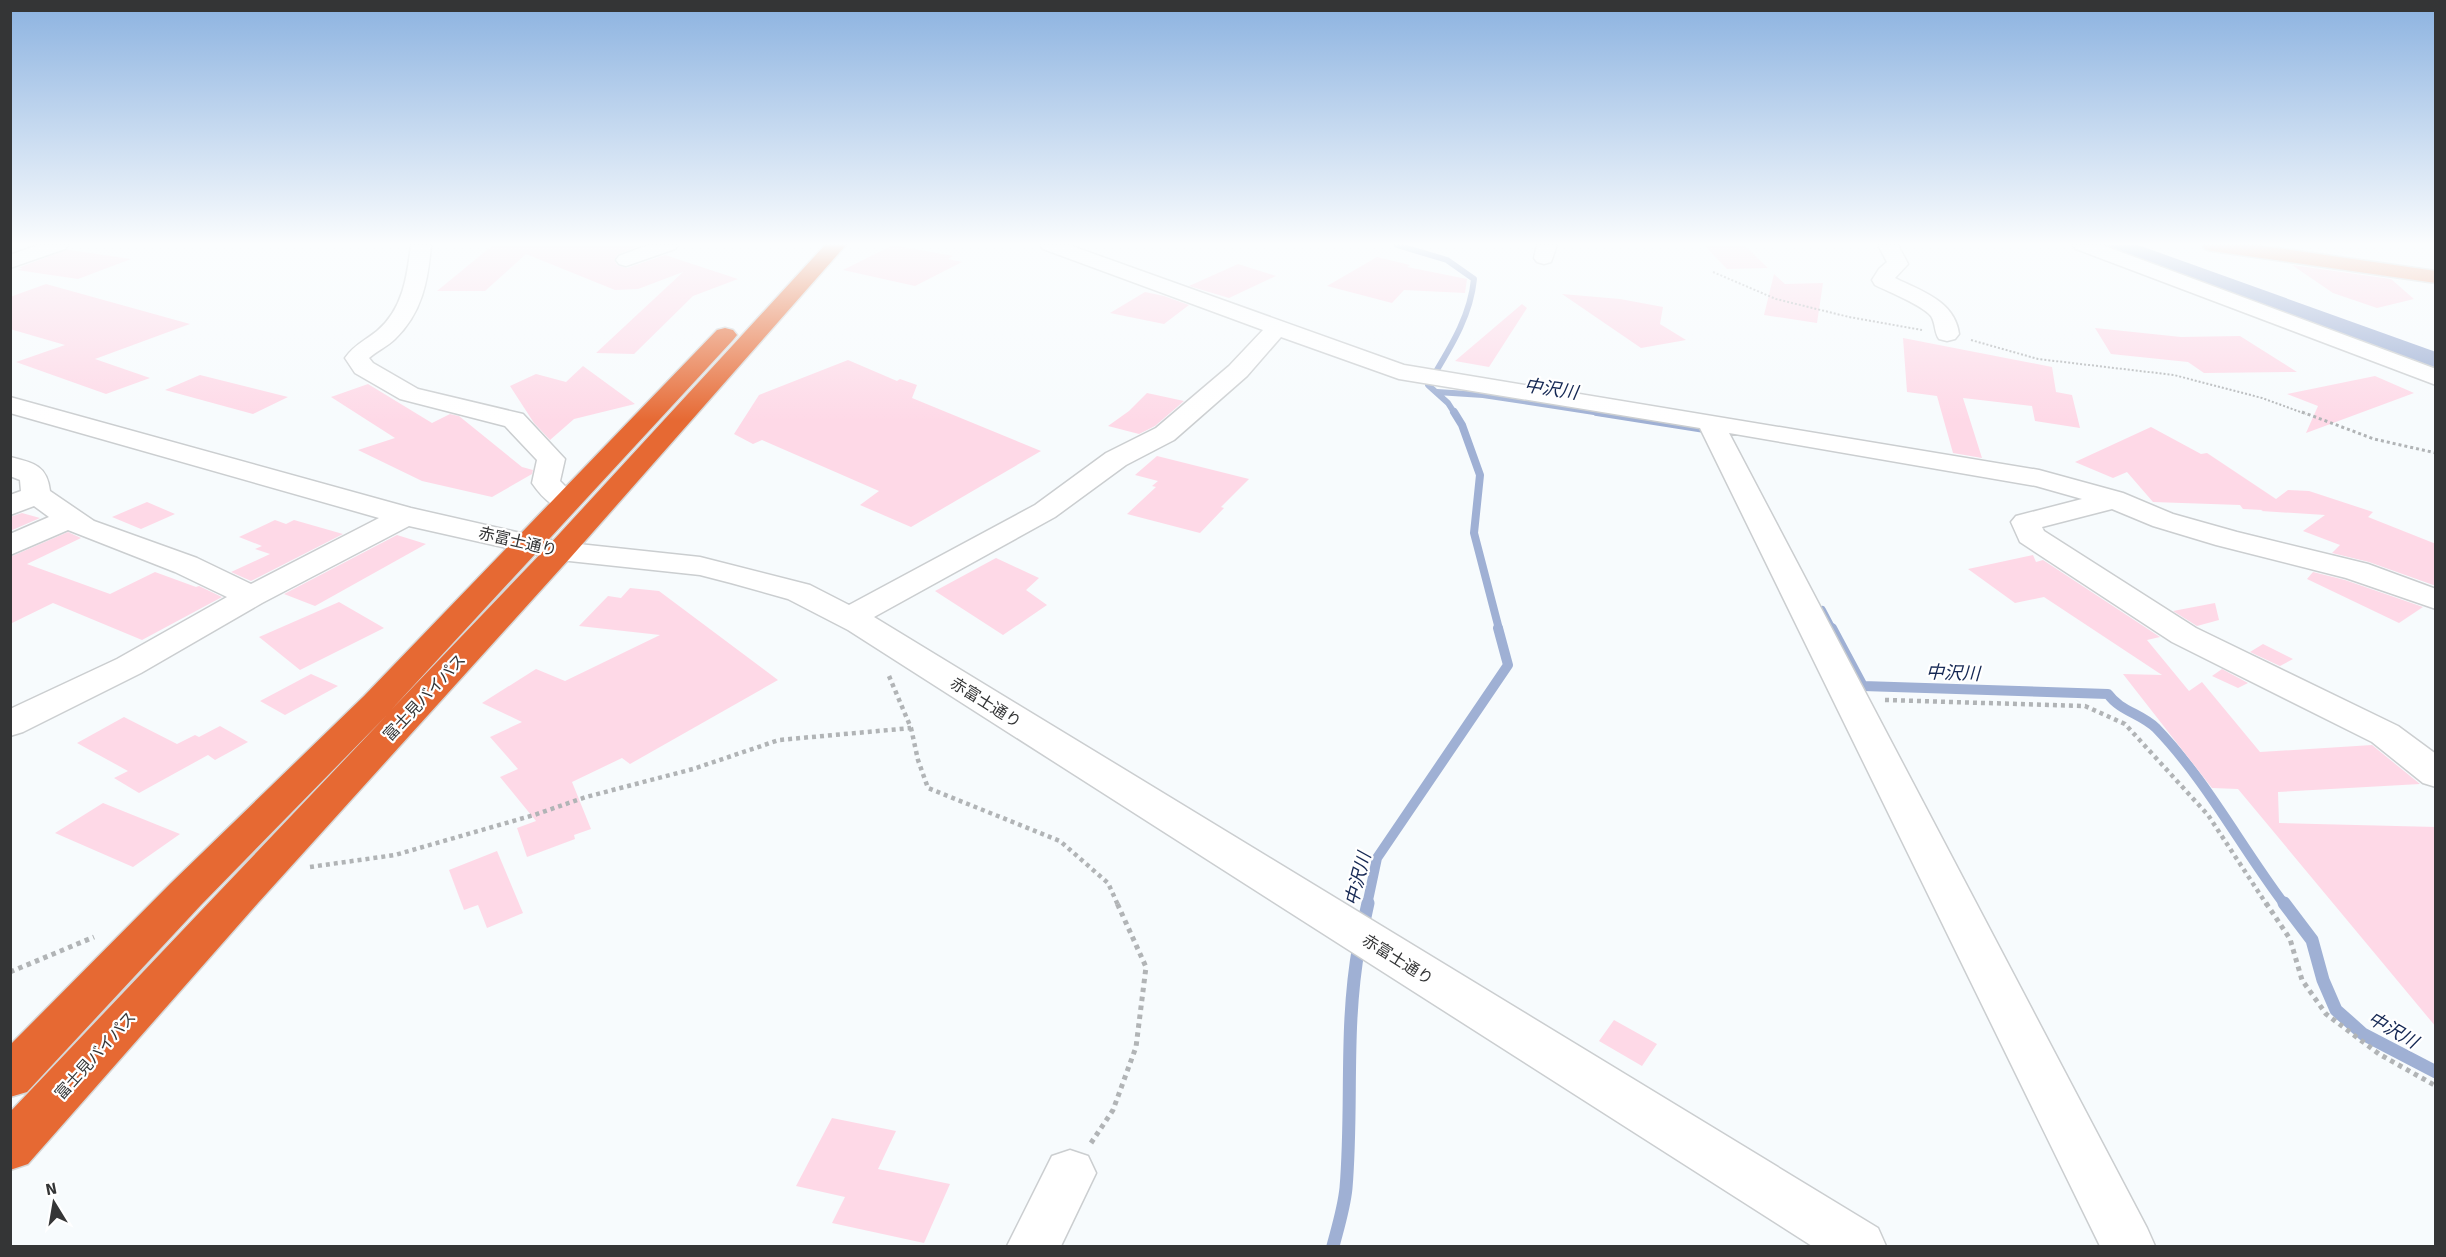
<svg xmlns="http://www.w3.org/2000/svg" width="2446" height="1257" viewBox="0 0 2446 1257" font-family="Signika,'Noto Sans JP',sans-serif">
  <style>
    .water { fill: #9fb0d4 }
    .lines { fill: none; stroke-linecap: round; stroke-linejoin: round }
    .stream-far3 { stroke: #9fb0d4; stroke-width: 6 }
    .stream-far2 { stroke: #9fb0d4; stroke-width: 8 }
    .stream-far1 { stroke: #9fb0d4; stroke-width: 10 }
    .stream { stroke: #9fb0d4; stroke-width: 13 }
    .river { fill: #9fb0d4; fill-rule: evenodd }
    .building { fill: #fed9e7 }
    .minor-casing { stroke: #cbced0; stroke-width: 3 }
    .major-casing { stroke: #d6d7d7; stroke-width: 3 }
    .highway-casing { stroke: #d6d7d7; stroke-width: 3 }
    .path-far3 { stroke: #b1b4b6; stroke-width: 2; stroke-dasharray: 2 2; stroke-linecap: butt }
    .path-far2 { stroke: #b1b4b6; stroke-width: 3; stroke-dasharray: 3 3; stroke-linecap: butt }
    .path-far1 { stroke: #b1b4b6; stroke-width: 4.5; stroke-dasharray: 4 4; stroke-linecap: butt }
    .path { stroke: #b1b4b6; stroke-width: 5; stroke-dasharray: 4.5 4.5; stroke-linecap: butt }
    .minor { fill: #fff; fill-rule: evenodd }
    .major { fill: #f0a585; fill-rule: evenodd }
    .highway { fill: #e66933; fill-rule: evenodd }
    .labels { text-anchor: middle; stroke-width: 4.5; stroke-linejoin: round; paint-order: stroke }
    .street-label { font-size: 16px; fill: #343536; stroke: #fff }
    .water-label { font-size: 18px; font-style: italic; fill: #142753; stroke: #fff }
  </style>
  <rect width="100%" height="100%" fill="#f7fbfd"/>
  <path class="water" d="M2090,245h30l315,114v14l-144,-56c-6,-10 -23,-15 -34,-14z"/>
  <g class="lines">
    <path class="stream-far3" d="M1397,245l50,15 27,19c-4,40 -26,72 -46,106l20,18 7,11
      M1437,392l46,3 124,19"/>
    <path class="stream-far2" d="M1454,412l8,13 18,50 -6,58 25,96
      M1597,412l114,18
      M1822,610l10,19"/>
    <path class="stream-far1" d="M1832,628l31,58 245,8c12,17 34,20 48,34 51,53 85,119 129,177
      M1367,905l10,-47 131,-193 -10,-37"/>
    <path class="stream" d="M2284,903l28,37 11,40 13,30 27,24 73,38
      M1363,926l5,-23
      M1333,1246c5,-19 11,-38 13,-58 7,-83 -2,-159 13,-243"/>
    <path class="river" d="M2091,245h47l298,107v26l-341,-126z"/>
  </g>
  <path class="building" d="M493,245h142l3,1 -21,9 -3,5 3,5 10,3 38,-13 73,24 -45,17 -59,58 -38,-1 87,-81 -45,17 -23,1 -89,-36 -41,37h-48z
    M893,245l60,11 -5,3 14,3 -47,24 -72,-16z
    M1704,245h40l24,23 -41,1z
    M68,249l2,1 61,9 -53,20 -61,-9 6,-2h-5z
    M1377,257l33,8 -3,2 60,12 -2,14 -61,-3 -12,13 -65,-17z
    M1238,264l38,12 -47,22 -40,-12z
    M2292,265l99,14 23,20 -37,9 -44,-15z
    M1774,274l11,10 38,-1 -6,40 -53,-8z
    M46,284l144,40 -95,35 55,19 -44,16 -90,-32 49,-17 -55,-16v-32z
    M1145,292l19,4 25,9 -25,19 -54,-11z
    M1562,294l58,5 43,8 -3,17 26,16 -45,8z
    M1522,304l5,4 -38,59 -34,-6z
    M2095,328l86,9 59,-1 57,36 -93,1 -16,-11 -77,-8z
    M1903,338l149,29 4,25 16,3 8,33 -45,-7 -3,-15 -69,-8 19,60 -29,-5 -16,-57 -30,-4z
    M848,360l49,21 3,-2 17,6 -5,13 129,53 -130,76 -51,-22 19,-14 -117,-51 -9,4 -19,-10 25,-39z
    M583,366l52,38 -61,15 -24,21 -16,-17 -24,-37 26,-12 30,8z
    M200,375l88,22 -35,17 -88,-24z
    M2375,376l39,17 -108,40 12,-27 -31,-12z
    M368,384l64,39 18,-9 9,2 63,51 11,3 -1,4 -40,23 -70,-16 -64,-31 37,-12 -64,-41z
    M1147,393l37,8 -29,25 -16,8 -31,-8 21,-15z
    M2151,427l50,27 6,-1 69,46 12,-9 21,1 64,21 -5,5 68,27v42l-67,-24 -37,-9 8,-8 -37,-14 22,-16 -64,-4 2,-1 -20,-1 -3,-4 -87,-3 -26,-30 -14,6 -38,-16z
    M1157,456l92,23 -28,28 3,1 -24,25 -73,-19 29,-27 -4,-1 6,-5 -23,-6z
    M147,502l28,12 -34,15 -29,-12z
    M22,513l18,5 -30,13v-14z
    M275,520l11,4 8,-4 49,14 -92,47 -20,-9 39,-18 -15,-5 7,-3 -23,-9z
    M68,532l13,6 -54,26 83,30 45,-22 41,15 3,-1 23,11 -80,43 -89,-37 -43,21v-67z
    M397,535l29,9 -111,62 -31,-12z
    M2033,555l3,7 7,-2 117,77 -13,3 42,51 13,-9 58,70 112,-7 48,39 -142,8 1,31 157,4v200l-198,-238 -26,-1 -89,-114 39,1 -118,-78 -29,6 -47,-34z
    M996,558l43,20 -13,12 21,15 -44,30 -68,-44z
    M2313,572l32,8 78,27 -24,16 -92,-44z
    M630,588l29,3 119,89 -148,84 -8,-6 -50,24 19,47 -17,6 1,4 -48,18 -10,-29 19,-7 -36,-44 18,-8 -28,-32 32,-15 -40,-19 54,-34 29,12 95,-46 -81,-9 29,-30 13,2z
    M339,602l45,26 -84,42 -41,-33z
    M2215,603l4,17 -22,6 -24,-15z
    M2263,644l30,15 -13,7 -30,-14z
    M2222,669l26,14 -10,5 -26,-12z
    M311,674l27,12 -53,29 -25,-14z
    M124,717l53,27 18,-9 4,2 21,-11 28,16 -33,18 -7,-5 -69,38 -25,-15 14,-7 -51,-28z
    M103,803l77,31 -47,33 -78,-34z
    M497,851l26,62 -36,15 -9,-23 -14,5 -15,-40z
    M1614,1020l43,24 -15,22 -43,-25z
    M832,1118l64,13 -18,38 72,15 -26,59 -92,-20 13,-26 -49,-11z"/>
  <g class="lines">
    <g class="minor-casing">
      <path id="minor" d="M38,245h30l-3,4 -55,19v-13z
        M411,245h20c-3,36 -9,68 -36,94 -7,7 -18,12 -26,19l4,5 45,26 105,25 42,45 -5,22 21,21 -4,6c-20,5 -34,-9 -45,-25l5,-23 -32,-34 -105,-27 -45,-26 -10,-15c9,-13 21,-18 32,-27 26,-22 30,-54 34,-86z
        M648,245h30l-3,4 -49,17 -7,-2 -3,-4 3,-4z
        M1040,245h29l335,120 635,105 84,23 50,21 64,18 131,32 68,25v20l-90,-31 -130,-33 -63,-19 -41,-17 -70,18 2,4 152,97 202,98 38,28v33l-13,-4 -51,-41 -200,-100 -152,-100 -9,-20 5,-6 66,-17 -46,-13 -307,-53 418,795 8,18h-55l-400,-818 -301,-49 -118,-42 -34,39 -73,64 -48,25 -71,52 -181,100 1004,611 8,18h-74l-964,-616 -60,-31 -57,-16 -31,-8 -140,-15 -151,-34 -147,77 -121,70 -118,59 -13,4v-27l107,-50 110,-62 -52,-25 -107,-42 -58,25v-21l39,-17 -15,-11 -24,9v-20l11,-4 -1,-11 -10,-4v-19c25,6 37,9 40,34l44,30 103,37 54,26 128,-66 -369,-105v-16l401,111 149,34 140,15 110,28 39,20 186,-100 71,-52 50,-25 73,-62 34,-36 -220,-81z
        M1537,245h20l-6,17 -7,2 -7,-2 -3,-4z
        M1878,245h20l10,19 -13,14c26,13 60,23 64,56l-4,5 -8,2 -8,-2c-5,-7 -3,-15 -8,-23 -9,-11 -42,-24 -56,-31l-3,-5 7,-11 8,-7z
        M2073,245h29l334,124v16l-360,-136z
        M1070,1150l18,6 8,17 -35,73h-54l45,-90z"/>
    </g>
    <g class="major-casing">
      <path id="major" d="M2202,245h54l180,26v12l-224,-32 -7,-2z"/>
    </g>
    <g class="highway-casing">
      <path id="highway" d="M825,245h21l-275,312 -313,346 -230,261 -18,6v-58l377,-397 -186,190 -174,187 -17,5v-52l161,-162 193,-187 353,-366 8,-2 8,2 4,5 -4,5 -342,370 158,-165z"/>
    </g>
    <path class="path-far3" d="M1713,272l63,27 73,18 73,13
      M1971,340l67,19 136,16 88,23 44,16"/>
    <path class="path-far2" d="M2302,412l72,27 62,14"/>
    <path class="path-far1" d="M889,676l22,52 7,32 10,28 132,53 48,42 10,22
      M1885,700l200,6 40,18 83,91 59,90
      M310,867l85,-12 139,-40 52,-18 107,-28 86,-29 132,-12"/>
    <path class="path" d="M2266,903l24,36 12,41 24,34 53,40 57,32
      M10,972l84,-35
      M1091,1143l22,-33 23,-63 10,-80 -29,-64"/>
    <use href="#minor" class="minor"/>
    <use href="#major" class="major"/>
    <use href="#highway" class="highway"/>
  </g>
  <linearGradient id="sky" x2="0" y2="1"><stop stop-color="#8bb2e0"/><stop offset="0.58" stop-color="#fbfdfe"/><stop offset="1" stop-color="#fbfdfe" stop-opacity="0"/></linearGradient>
  <rect width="2446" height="421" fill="url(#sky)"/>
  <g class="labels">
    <g class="street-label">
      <text transform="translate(518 541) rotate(13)" y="6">赤富士通り</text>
      <text transform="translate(424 697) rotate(-47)" y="6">富士見バイパス</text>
      <text transform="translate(986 702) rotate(32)" y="6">赤富士通り</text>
      <text transform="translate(1398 959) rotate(32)" y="6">赤富士通り</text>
      <text transform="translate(95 1055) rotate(-48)" y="6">富士見バイパス</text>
    </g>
    <g class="water-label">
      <text transform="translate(1551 389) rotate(9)" y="6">中沢川</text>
      <text transform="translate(1953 673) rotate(2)" y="6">中沢川</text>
      <text transform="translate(1358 879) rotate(-75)" y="6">中沢川</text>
      <text transform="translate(2393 1030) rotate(30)" y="6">中沢川</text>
    </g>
  </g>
  <rect width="2446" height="1257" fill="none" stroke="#343536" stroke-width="24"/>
  <g transform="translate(54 1203) rotate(349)" stroke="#ffffff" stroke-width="4.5" paint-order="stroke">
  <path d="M0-4.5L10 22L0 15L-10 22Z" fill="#343536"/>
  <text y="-9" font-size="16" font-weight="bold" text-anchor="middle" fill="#343536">N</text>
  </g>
</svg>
